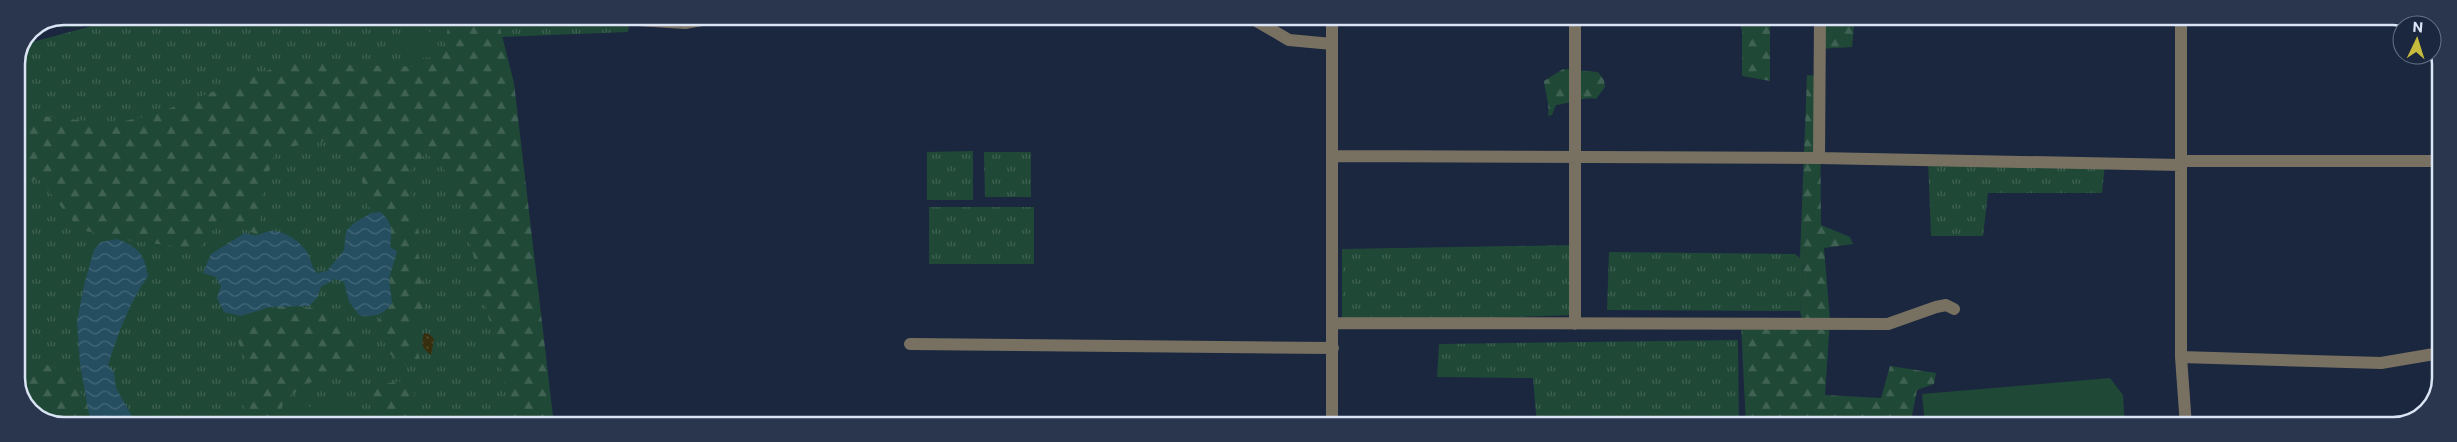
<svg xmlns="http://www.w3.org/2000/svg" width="2457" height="442" viewBox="0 0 2457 442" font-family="Commissioner,sans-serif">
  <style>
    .grass { fill: url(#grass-tufts) }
    .forest { fill: url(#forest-firs) }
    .sand { fill: url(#sand-dots) }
    .green { fill: #204837 }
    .water { fill: url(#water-waves) }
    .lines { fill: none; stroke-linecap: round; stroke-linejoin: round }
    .minor { stroke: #787161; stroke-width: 12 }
    .rim { fill: none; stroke: #dbe4f5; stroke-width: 2.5 }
  </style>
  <defs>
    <pattern id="grass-tufts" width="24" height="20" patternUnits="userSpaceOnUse" patternTransform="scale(1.25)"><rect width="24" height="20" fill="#204837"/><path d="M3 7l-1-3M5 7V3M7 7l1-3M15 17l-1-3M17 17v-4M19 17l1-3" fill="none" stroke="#406255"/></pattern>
    <pattern id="forest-firs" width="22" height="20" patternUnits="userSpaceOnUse" patternTransform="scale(1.25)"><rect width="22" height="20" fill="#204837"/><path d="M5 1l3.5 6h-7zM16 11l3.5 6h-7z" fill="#406255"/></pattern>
    <pattern id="sand-dots" width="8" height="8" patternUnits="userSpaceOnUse" patternTransform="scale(1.25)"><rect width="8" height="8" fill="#362e0d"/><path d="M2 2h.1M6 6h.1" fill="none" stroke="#524c31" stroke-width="1.8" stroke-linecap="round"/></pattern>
    <pattern id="water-waves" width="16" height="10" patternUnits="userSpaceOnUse" patternTransform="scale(1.25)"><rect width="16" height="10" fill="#254f61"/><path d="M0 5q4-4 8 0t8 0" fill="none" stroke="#446878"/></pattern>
  </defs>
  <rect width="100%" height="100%" fill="#1a273f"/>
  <path class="grass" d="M64,16h46l-29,11h-42z
    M129,16h366l5,16 -2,-16h132l-2,16 -127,5 8,126 36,262h-487l-28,-14 -13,-27 -1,-320 9,-20z
    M973,151v49h-46v-48z
    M984,152h47v45h-46z
    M1928,160l177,4 -3,29h-114l-5,43h-52z
    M929,207h105v57h-105z
    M1575,245v70l-233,8v-74z
    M1609,252l186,2 9,7 -4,50 -193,-1z
    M1738,340l1,86h-202l-4,-48 -96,-1 2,-33z"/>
  <path class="forest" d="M450,16h47l17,67 40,342h-39l-54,-220 -17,-36 -18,-16 -18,21 11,59 -4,11 6,19 3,33v19l-11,19 7,26 -14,5 -15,-10 -16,-30 17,-22 -3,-24 1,-32 -9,-35 -10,1 -14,-51 -33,-21 -48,8 -16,52 1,35 -40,-17 -22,30 -82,-10 -38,-10 -40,-50 -23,4v-72l39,7 58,5 37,-7 137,-53 136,4 21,-17z
    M1738,17h32v64l-28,-5v-45z
    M1820,17h35l-3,30 -32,2z
    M1563,69l35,3 6,8 1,7 -9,12c-12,-3 -27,5 -40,6l-4,10 -4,1c2,-12 -3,-23 -4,-35z
    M1807,75l13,1 1,149 29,12 3,7 -29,4 6,72 -5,75 56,3 9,-32 46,7 -2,11 -17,6 -7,36h-164l-5,-102h62l-3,-13 4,-50 -4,-3z
    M278,306l37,2 24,4 23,37 -6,23 -48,11 -25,18 -3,24h-34l-3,-23 7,-23 -3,-16 -14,-34z
    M39,362l21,8 15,16 16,20 3,19c-11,0 -24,2 -35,0 -25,-4 -42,-28 -42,-53z
    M410,380l5,14 -8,14 12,17h-43l15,-10 -21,-15 4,-15z"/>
  <path class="sand" d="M424,333l5,1 5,5 -3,16c-9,-6 -10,-11 -7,-22z"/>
  <path class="green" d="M417,22l14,11 8,14 -6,10 -12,1 -15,-4c-7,-17 -12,-27 11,-32z
    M2110,378l13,17 2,31h-200l-3,-32z
    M294,400c15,4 23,9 23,25h-30l-6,-9 1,-9z
    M340,400l6,2 9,11 -2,12h-30l-1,-16 3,-5z"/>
  <path class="water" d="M380,212c13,10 12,20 10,35l7,4 -8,28 3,24c-8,12 -18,14 -32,13l-11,-14 -5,-20 -9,-3 -14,8 -4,11 -8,8 -39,1 -29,9 -17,-4 -7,-14 4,-12 -5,-9 -13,-4 8,-19 34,-21c16,6 14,-1 26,-2 13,-1 30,11 36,21 4,8 4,14 10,21l10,-2 17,-21 2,-19 7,-7 18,-11z
    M117,239c21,8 27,14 31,37 -19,27 -30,58 -40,89l6,7 2,16 21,37h-46l-11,-61 -3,-42 7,-37 10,-35 7,-8z"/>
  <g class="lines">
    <path class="minor" d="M815,16h117
      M1248,16l41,24 43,4
      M1332,16v410
      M590,17l95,6 39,-7
      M2181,17v340l5,69
      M1332,156l487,2 362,7
      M1819,158l1,-141
      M2181,161h259
      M1333,323l555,1 48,-17 10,-2 8,4
      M1575,324v-307
      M910,344l423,4
      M2181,357l200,6 59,-10"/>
  </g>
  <path d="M0 0H2457V442H0ZM64 25H2393A39 39 0 0 1 2432 64V378A39 39 0 0 1 2393 417H64A39 39 0 0 1 25 378V64A39 39 0 0 1 64 25Z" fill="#29364e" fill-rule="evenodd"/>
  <path class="rim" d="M64 25H2393A39 39 0 0 1 2432 64V378A39 39 0 0 1 2393 417H64A39 39 0 0 1 25 378V64A39 39 0 0 1 64 25Z"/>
  <g transform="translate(2417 40) rotate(4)"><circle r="24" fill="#1a273f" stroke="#677388"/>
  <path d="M0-4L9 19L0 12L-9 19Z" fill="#c6bb3c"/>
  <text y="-8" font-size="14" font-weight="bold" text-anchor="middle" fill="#dbe4f5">N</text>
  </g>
</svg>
